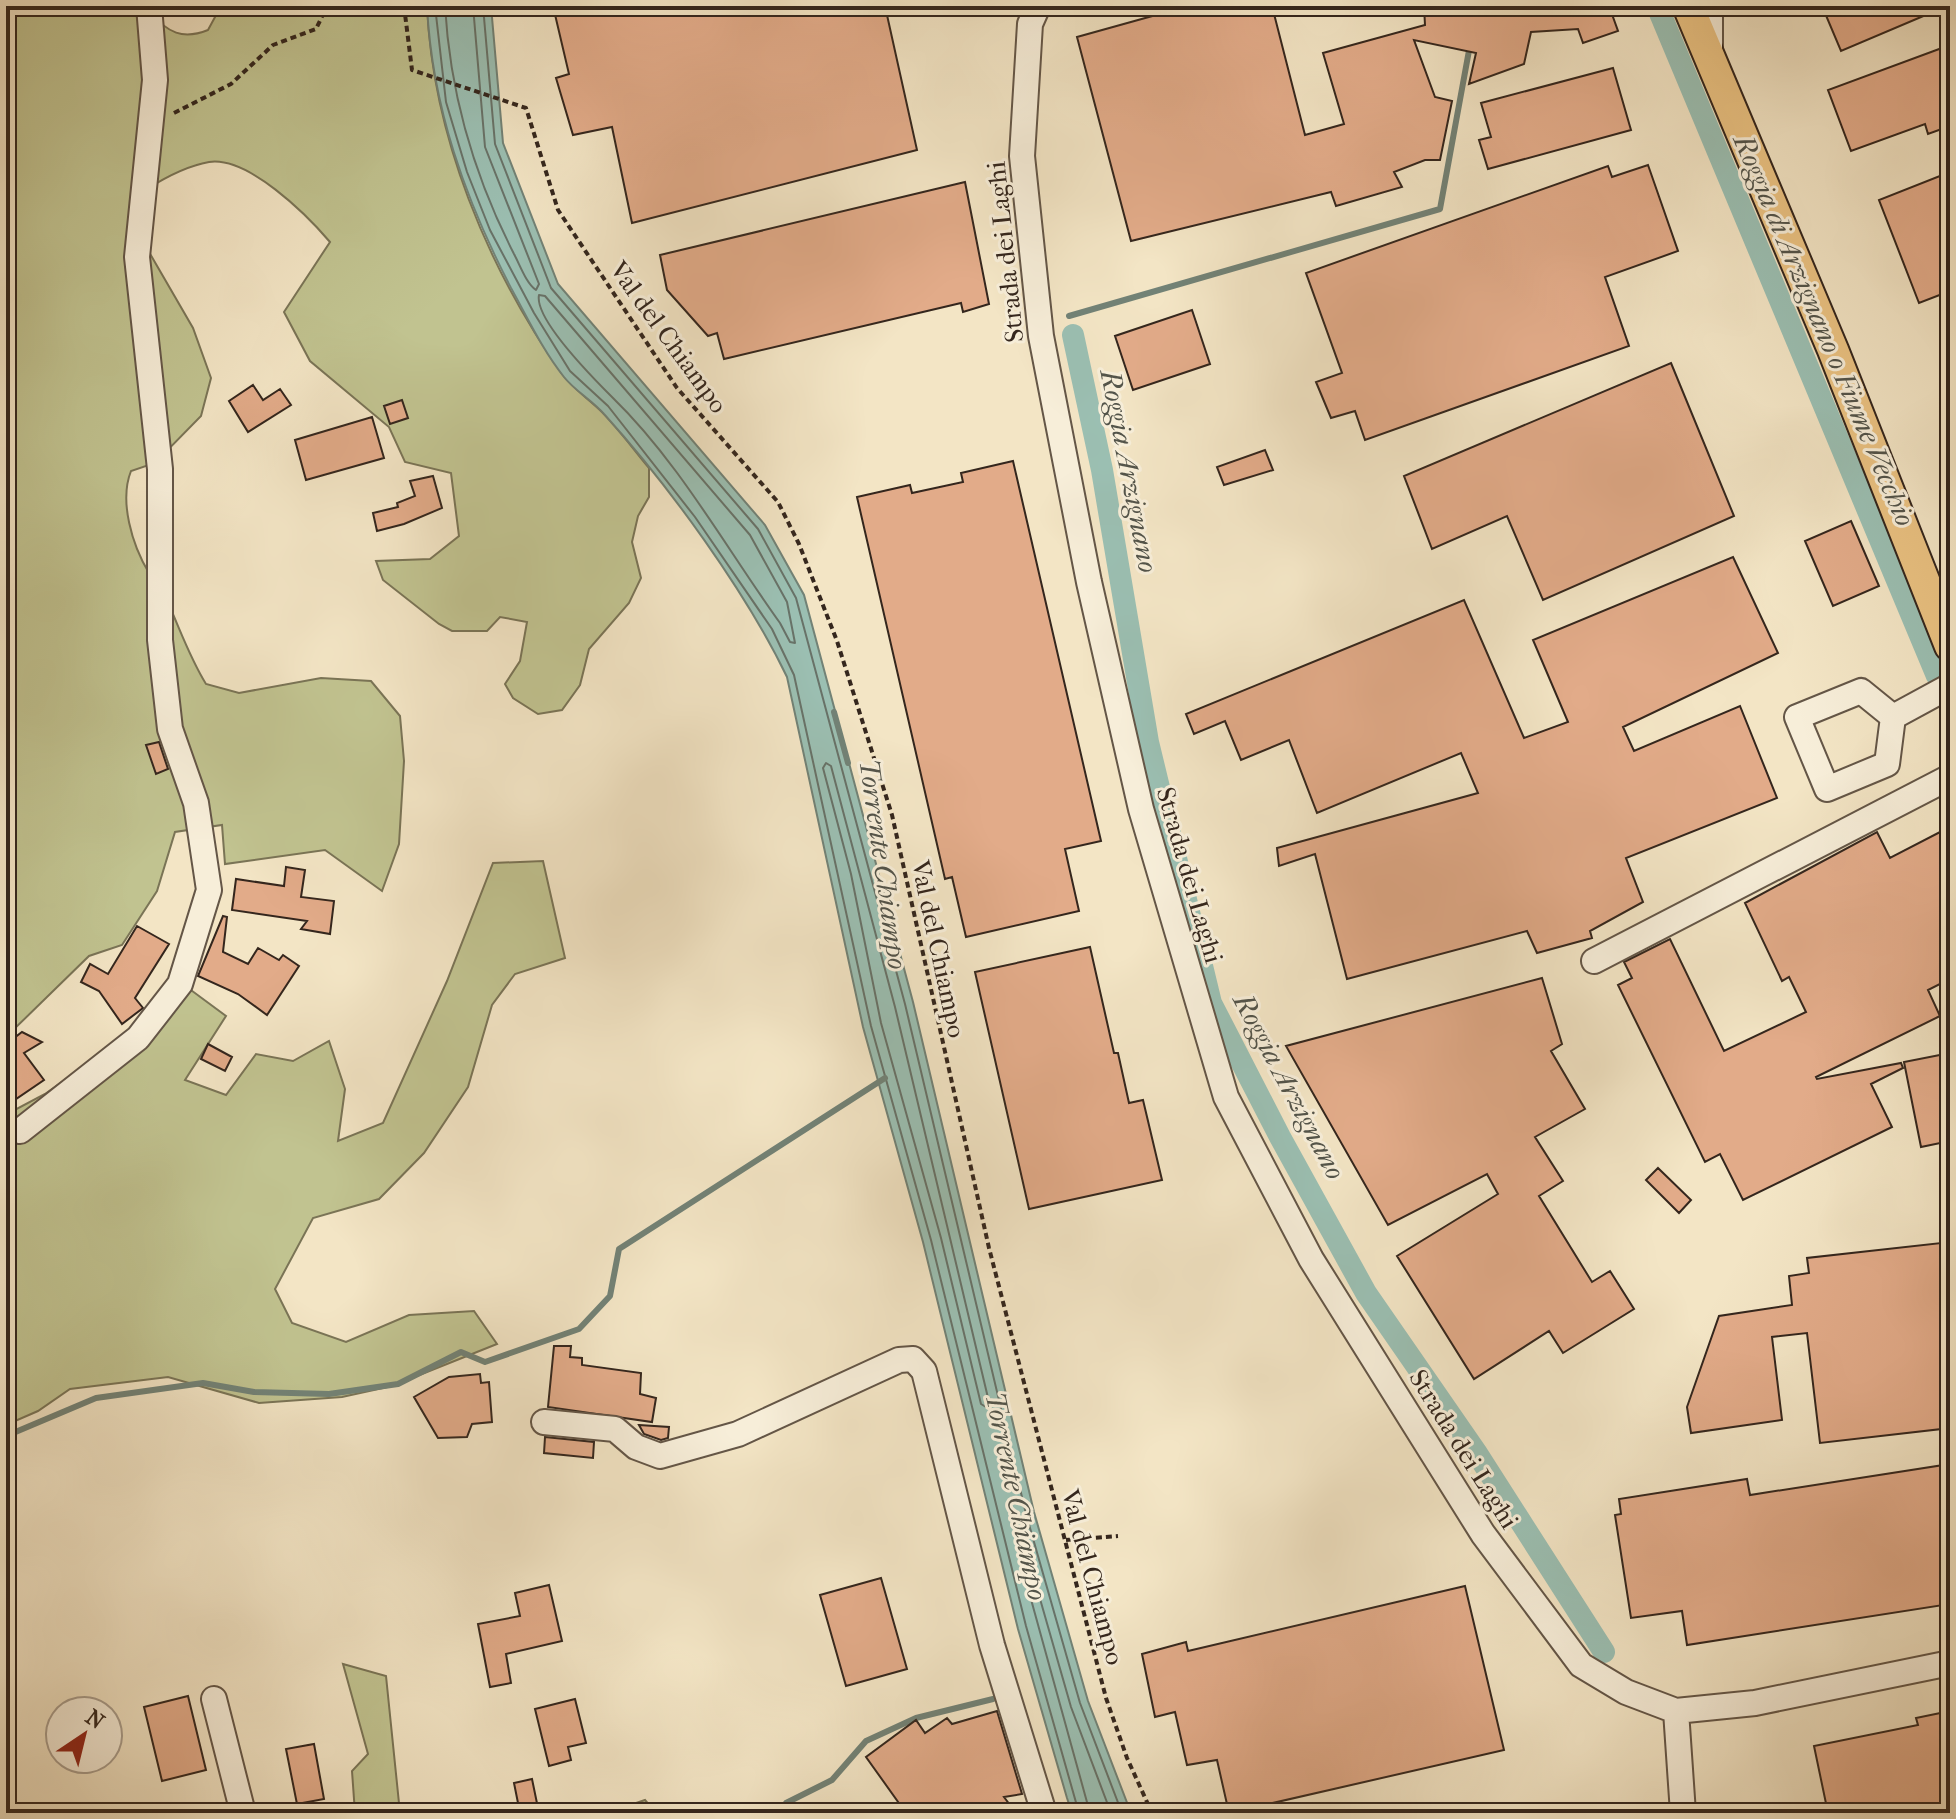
<svg xmlns="http://www.w3.org/2000/svg" width="1956" height="1819" viewBox="0 0 1956 1819" font-family="'IM FELL French Canon',serif">
  <style>
    .green { fill: #c1c390; stroke: #7a7456; stroke-width: 2 }
    .water { fill: #9bbfb2; stroke: #728276; stroke-width: 2 }
    .lines { fill: none; stroke-linecap: round; stroke-linejoin: round }
    .shore { stroke: #687268; stroke-width: 2 }
    .stream { stroke: #728276; stroke-width: 6 }
    .canal { stroke: #9bbfb2; stroke-width: 22 }
    .building { fill: #e2ab89; stroke: #34261d; stroke-width: 2 }
    .minor-casing { stroke: #645647; stroke-width: 28 }
    .major-casing { stroke: #34261d; stroke-width: 34 }
    .path { stroke: #34261d; stroke-width: 4; stroke-dasharray: 6 4; stroke-linecap: butt }
    .minor { stroke: #f7eed9; stroke-width: 24 }
    .major { stroke: #eac282; stroke-width: 30 }
    .labels { text-anchor: middle; stroke-width: 6; stroke-linejoin: round; paint-order: stroke }
    .street-label { font-size: 26px; fill: #34261d; stroke: #f7eed9 }
    .water-label { font-size: 28px; font-style: italic; fill: #53544a; stroke: #f7eed9 }
  </style>
  <rect width="100%" height="100%" fill="#f3e5c5"/>
  <filter id="stains"><feTurbulence type="fractalNoise" baseFrequency=".0025" numOctaves="4"/><feColorMatrix values="0 0 0 0 .2 0 0 0 0 .09 0 0 0 0 .02 0 0 0 .5 -.17"/></filter>
  <radialGradient id="worn" r=".72"><stop offset=".6" stop-color="#630" stop-opacity="0"/><stop offset="1" stop-color="#630" stop-opacity=".3"/></radialGradient>
  <path class="green" d="M6,6h105l6,9 16,-5 18,2c16,21 32,28 57,18l13,-24h206c6,131 60,261 135,368 10,14 27,25 40,38 17,17 31,37 47,56v29l-11,19 -6,26 9,36 -12,25 -40,46 -9,36 -18,25 -24,4 -25,-16 -8,-14 15,-23 7,-39 -27,-5 -13,14h-35l-13,-7 -56,-44 -7,-19 54,-2 29,-23 -8,-63 -46,-11 -16,-35 -79,-66 -26,-49 46,-70c-23,-27 -82,-86 -121,-80 -23,4 -43,15 -62,27l-9,44 55,95 18,50 -10,38 -46,47 -24,8c-12,30 1,74 18,102 7,10 16,20 20,32 12,27 21,53 37,79l33,9 82,-15 50,3 29,35 4,45 -5,83 -17,47 -57,-41 -100,14 -3,-39 -47,7 -18,59 -35,54 -33,11 -83,81z
    M543,861l22,97 -50,16 -23,31 -24,82 -44,66 -45,46 -66,19 -38,71 17,34 54,19 63,-27 65,-4 23,33 -105,42 -50,11 -83,6 -91,-26 -98,12 -32,22 -32,14v-318l5,5 34,-18 84,-60 47,-55 50,37 -41,64 41,15 30,-41 37,7 36,-20 16,48 -7,52 45,-18 64,-142 46,-118z
    M343,1664l43,12 14,137h-45l-3,-42 16,-17z
    M645,1800l11,13h-49z"/>
  <path class="water" d="M427,6h64l12,137 55,141 207,241 39,70 109,407 121,510 54,189 43,112h-59l-5,-15 -49,-169 -95,-387 -60,-215 -76,-350c-42,-87 -118,-191 -183,-263 -12,-14 -29,-23 -40,-37 -21,-26 -37,-60 -53,-89 -46,-89 -79,-181 -84,-282z"/>
  <g class="lines">
    <path class="shore" d="M435,6l11,96 21,70 23,58 44,83 36,58 38,35 87,111 77,112 22,46 77,351 60,214 95,386 53,187
      M445,6c5,87 29,170 69,248 6,11 12,29 22,36l3,-6 -54,-137 -12,-141
      M483,6l12,138 56,144 207,241 38,69 109,406 121,510 54,189 42,110
      M539,295l6,1 205,239 37,67 8,41 -5,-1 -10,-19c-54,-75 -101,-161 -168,-226 -17,-17 -78,-78 -73,-102z
      M826,763l5,3 64,241 94,395 -3,5 -5,-3 -40,-166 -60,-215 -30,-149 -28,-106z
      M1090,1813l-74,-268 3,-5 5,3 47,164 40,106"/>
    <path class="stream" d="M1069,316l371,-107 30,-164
      M834,712l14,51
      M6,1436l90,-38 107,-15 51,9 75,2 69,-10 63,-32 24,10 94,-33 31,-33 9,-47 266,-171
      M778,1813l8,-10 46,-23 34,-39 50,-23 77,-19"/>
    <path class="canal" d="M1657,6l280,670
      M1073,335l29,135 46,272 63,261 69,134 86,156 110,159 128,200"/>
  </g>
  <path class="building" d="M553,6h332l32,144 -285,73 -20,-96 -39,8 -17,-57 13,-4z
    M1173,6h99l33,129 39,-11 -21,-71 102,-28 -1,-19h90l1,6 15,-6h79l9,25 -35,12 -5,-14 -47,3 -7,32 -55,20 7,-31 -62,-13 21,57 17,4 -12,59h-15l-31,12 8,15 -66,19 -5,-14 -200,49 -54,-204 97,-27z
    M1822,6h125l-106,45z
    M1950,45v81l-22,8 -3,-10 -74,27 -23,-61z
    M1613,68l18,62 -143,39 -9,-29 12,-3 -10,-34z
    M1648,165l30,86 -73,26 24,69 -264,94 -10,-29 -24,7 -15,-36 26,-9 -36,-100 302,-107 4,11z
    M1950,172v119l-31,12 -40,-103z
    M965,182l24,122 -26,8 -2,-9 -237,56 -7,-26 -9,3 -41,-46 -7,-35z
    M1192,310l18,54 -77,26 -18,-54z
    M1671,363l63,153 -191,84 -36,-84 -75,33 -28,-73z
    M253,385l10,15 17,-11 11,16 -43,27 -19,-31z
    M402,400l6,18 -18,6 -6,-18z
    M372,417l12,41 -78,22 -11,-40z
    M1265,450l8,20 -49,15 -7,-18z
    M1013,461l88,380 -36,8 14,62 -113,26 -14,-60 -7,2 -88,-382 53,-12 2,8 51,-11 -2,-9z
    M433,476l9,32 -38,16 -27,7 -4,-18 25,-6 -1,-4 18,-7 -5,-15z
    M1851,521l28,65 -46,20 -28,-65z
    M1733,557l45,96 -155,74 11,24 106,-45 37,92 -151,60 17,44 -53,29 2,7 -55,15 -10,-22 -180,48 -32,-125 -36,12 -2,-18 201,-55 -17,-40 -144,60 -28,-73 -48,20 -16,-39 -31,13 -8,-20 278,-114 60,138 44,-16 -35,-82z
    M159,742l9,27 -12,5 -10,-29z
    M1942,831l8,24v124l-22,11 12,26 -124,61 1,2 84,-16 2,5 -32,16 21,43 -149,73 -23,-46 -15,8 -87,-177 14,-7 -8,-16 46,-23 54,112 82,-39 -17,-35 -7,4 -37,-78 132,-71 13,26z
    M286,867l19,3 -4,27 33,4 -4,33 -29,-5 6,-8 -75,-11 4,-31 48,7z
    M223,916l4,1 -4,35 25,12 10,-16 21,12 4,-5 16,11 -32,49 -29,-21 -40,-18z
    M137,926l32,18 -34,54 8,10 -21,16 -23,-33 -18,-9 9,-18 18,10z
    M1090,947l24,106h4l11,50 14,-3 19,80 -133,29 -54,-237z
    M1542,978l20,66 -11,7 34,58 -50,28 28,44 -24,15 53,86 18,-11 24,38 -71,44 -14,-22 -75,48 -77,-123 101,-62 -11,-20 -99,51 -102,-179z
    M6,1027l8,11 8,-6 20,10 -18,11 20,27 -28,19 -10,-14z
    M208,1044l24,13 -7,14 -24,-12z
    M1950,1053v88l-29,6 -17,-85z
    M1658,1168l33,32 -12,13 -33,-33z
    M1950,1242v186l-130,15 -13,-110 -35,4 10,83 -91,13 -4,-26 32,-91 73,-11 -3,-29 20,-3 -2,-15z
    M554,1346h17l-1,11 12,1v7l59,8 -1,21 16,4 -4,24 -104,-15z
    M480,1374l1,9 8,-1 3,40 -20,2 -5,13 -29,1 -24,-41 35,-20z
    M639,1425l30,2 -1,11 -7,2 -17,-6z
    M545,1437l49,5 -1,16 -49,-5z
    M1950,1464v140l-263,41 -5,-34 -51,7 -16,-103 6,-1 -2,-15 128,-20 3,16z
    M881,1578l26,91 -61,17 -26,-91z
    M549,1585l13,56 -56,13 5,29 -21,4 -12,-63 42,-8 -5,-23z
    M1465,1586l39,164 -275,63 -12,-53 -30,5 -12,-53 -20,5 -13,-63 44,-12 2,9z
    M188,1696l18,74 -44,11 -18,-74z
    M575,1699l11,44 -18,4 3,13 -22,6 -14,-57z
    M997,1711l25,83 -18,3 12,16h-110l-40,-56 50,-37 9,13 22,-15 5,6z
    M1950,1711v102h-122l-14,-67 104,-21 -2,-7z
    M314,1744l10,55 -27,5 -11,-55z
    M532,1779l7,34h-19l-6,-30z"/>
  <g class="lines">
    <g class="minor-casing">
      <path id="minor" d="M1038,6l-8,18 -8,132 19,180 48,246 52,227 85,288 85,162 172,275 98,131 45,27 50,19 79,-8 195,-40
        M1710,50v-44
        M1861,691l32,26 -6,47 -60,25 -30,-72z
        M1893,717l57,-31
        M1594,961l356,-184
        M20,1131l118,-93 42,-54 29,-94 -13,-87 -26,-74 -10,-89v-171l-23,-212 18,-177 -6,-74
        M544,1422l71,7 21,18 24,9 78,-22 161,-74 14,-1 11,12 68,274 52,168
        M214,1699l29,114
        M1676,1711l7,102"/>
    </g>
    <g class="major-casing">
      <path id="major" d="M1688,6l145,344 117,296"/>
    </g>
    <path class="path" d="M404,6l8,64 114,38 32,102 119,178 101,114 21,42 38,97 55,174 97,433 117,450 21,60 25,55
      M174,113l57,-29 42,-39 43,-16 11,-23
      M1066,1540l52,-4"/>
    <use href="#minor" class="minor"/>
    <use href="#major" class="major"/>
  </g>
  <g class="labels">
    <g class="street-label">
      <text transform="translate(1005 252) rotate(-96)" y="9">Strada dei Laghi</text>
      <text transform="translate(669 337) rotate(54)" y="9">Val del Chiampo</text>
      <text transform="translate(1190 875) rotate(74)" y="9">Strada dei Laghi</text>
      <text transform="translate(939 949) rotate(78)" y="9">Val del Chiampo</text>
      <text transform="translate(1464 1449) rotate(58)" y="9">Strada dei Laghi</text>
      <text transform="translate(1093 1577) rotate(75)" y="9">Val del Chiampo</text>
    </g>
    <g class="water-label">
      <text transform="translate(1825 330) rotate(67)" y="10">Roggia di Arzignano o Fiume Vecchio</text>
      <text transform="translate(1130 471) rotate(79)" y="10">Roggia Arzignano</text>
      <text transform="translate(884 864) rotate(82)" y="10">Torrente Chiampo</text>
      <text transform="translate(1290 1086) rotate(62)" y="10">Roggia Arzignano</text>
      <text transform="translate(1017 1496) rotate(78)" y="10">Torrente Chiampo</text>
    </g>
  </g>
  <rect width="1956" height="1819" fill="none" stroke="#f3e5c5" stroke-width="32"/>
  <rect x="8" y="8" width="1940" height="1803" fill="none" stroke="#34261d" stroke-width="4"/>
  <rect x="16" y="16" width="1924" height="1787" fill="none" stroke="#34261d" stroke-width="2"/>
  <g transform="translate(84 1735) rotate(35)"><circle r="38" fill="#f7eed9" stroke="#a99e8e" stroke-width="2"/>
  <path d="M0-6L14 30L0 20L-14 30Z" fill="#8f2418"/>
  <text y="-12" font-size="22" font-weight="bold" text-anchor="middle" fill="#34261d">N</text>
  </g>
  <rect width="100%" height="100%" filter="url(#stains)"/>
  <rect width="100%" height="100%" fill="url(#worn)"/>
</svg>
